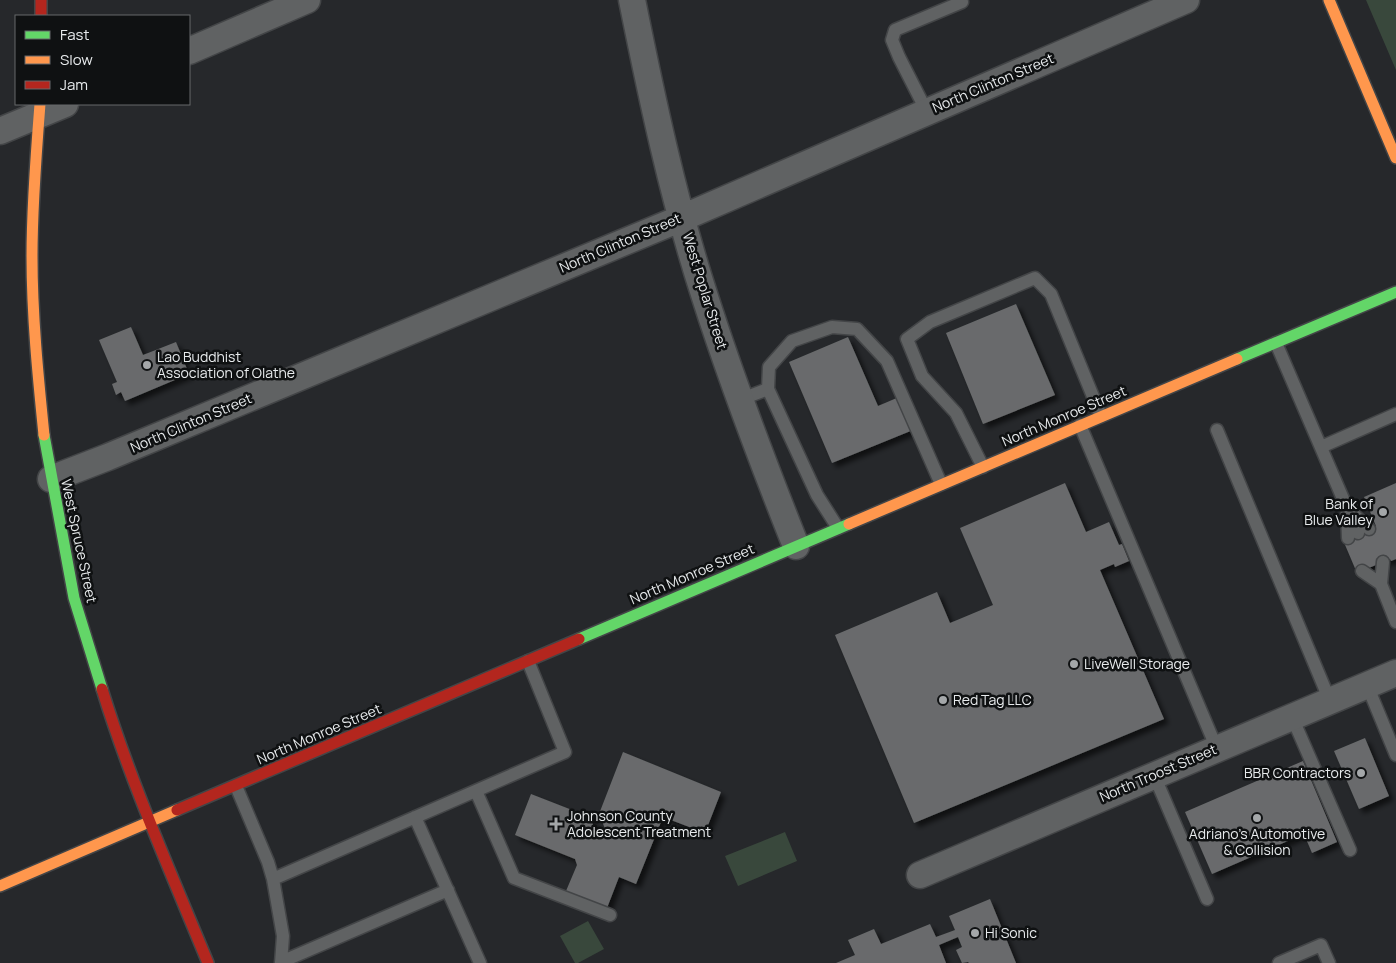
<svg xmlns="http://www.w3.org/2000/svg" width="1396" height="963" viewBox="0 0 1396 963" font-family="Manrope,sans-serif">
  <style>
    .green { fill: #39483c }
    .building { fill: #696b6c; filter: url(#shadow) }
    .lines { fill: none; stroke-linecap: round; stroke-linejoin: round }
    .lane-casing { stroke: #434547; stroke-width: 15 }
    .street-casing { stroke: #434547; stroke-width: 29 }
    .fast-casing { stroke: #434547; stroke-width: 14 }
    .slow-casing { stroke: #434547; stroke-width: 14 }
    .jam-casing { stroke: #434547; stroke-width: 14 }
    .lane { stroke: #606263; stroke-width: 12 }
    .street { stroke: #606263; stroke-width: 26 }
    .fast { stroke: #63d668; stroke-width: 11 }
    .slow { stroke: #ff974d; stroke-width: 11 }
    .jam { stroke: #b3261e; stroke-width: 11 }
    .poi-dot { fill: #a4a7a9; stroke: #0f1112; stroke-width: 2 }
    .labels { text-anchor: middle; stroke-width: 5; stroke-linejoin: round; paint-order: stroke }
    .street-label { font-size: 14px; fill: #e8ebed; stroke: #0f1112 }
    .poi-label { font-size: 14px; fill: #e8ebed; stroke: #0f1112; text-anchor: start }
  </style>
  <defs>
    <filter id="shadow"><feDropShadow dx="4.5" dy="4.5" stdDeviation="2.5" flood-color="#0009"/></filter>
  </defs>
  <rect width="100%" height="100%" fill="#26282b"/>
  <path class="green" d="M1366,0h30v70z
    M785,832l12,29 -59,25 -13,-30z
    M588,921l16,28 -26,14h-3l-15,-27z"/>
  <path class="building" d="M1016,304l39,91 -72,29 -37,-91z
    M131,327l12,28 33,-13 13,32 -64,27 -4,-9 -5,3 -4,-11 5,-2 -18,-42z
    M848,337l30,69 21,-9 14,33 -81,33 -43,-101z
    M1065,483l21,49 23,-10 10,23 3,-1 7,17 -14,6 -1,-3 -14,6 64,149 -250,104 -79,-188 102,-43 13,31 43,-18 -33,-77z
    M1396,483v76l-5,2 -1,-2 -33,14 -14,-33 33,-14 -12,-29z
    M1365,738l24,58 -30,13 -25,-58z
    M623,752l98,40 -16,41 -42,-16 -27,67 -17,-7 -12,31 -41,-17 11,-26 -2,-6 -60,-24 16,-41 59,23 7,18 9,-4 -7,-17z
    M1303,761l34,81 -25,11 -8,-19 -92,40 -27,-62z
    M990,899l26,64h-47l-1,-1 -6,1 -6,-13 6,-3 -4,-10 -19,8 7,18h-110l19,-8 -7,-15 26,-11 7,15 49,-20 6,13 19,-7 -6,-14z"/>
  <g class="lines">
    <g class="lane-casing">
      <path id="lane" d="M927,112l-28,-55 -7,-17 3,-10 67,-28
        M1276,343l71,165 22,21
        M739,400l29,-11
        M1080,425l137,324
        M1217,430l113,271
        M1321,447l75,-33
        M983,467l-27,-54 -34,-37 -15,-37 23,-17 105,-44 16,16 50,122
        M1347,508l1,30
        M1350,515l8,18
        M838,528l-21,-33 -49,-106 1,-22 23,-26 40,-14 25,2 30,32 54,123
        M1383,562l-2,22 15,38
        M1362,571l19,13
        M1367,685l29,70
        M1292,717l58,133
        M1154,775l53,124
        M236,786l32,76 5,17 10,57 -2,27
        M476,791l38,87 96,37
        M415,817l65,146
        M273,879l292,-127 -37,-91
        M281,962l167,-72
        M1279,963l42,-18 8,18"/>
    </g>
    <g class="street-casing">
      <path id="street" d="M632,0c20,99 41,198 72,294 27,85 59,169 92,252
        M189,51l118,-51
        M0,131l65,-27
        M51,479l57,-22 574,-239 504,-218
        M920,875l476,-202"/>
    </g>
    <g class="fast-casing">
      <path id="fast" d="M1237,359l159,-67
        M44,435l30,163 28,91
        M579,639l270,-115"/>
    </g>
    <g class="slow-casing">
      <path id="slow" d="M1329,0l67,158
        M40,104c-4,51 -8,101 -8,152 0,60 6,120 12,179
        M849,524l388,-165
        M0,886l177,-76"/>
    </g>
    <g class="jam-casing">
      <path id="jam" d="M41,0v16
        M102,689c29,94 69,184 106,274
        M177,810l402,-171"/>
    </g>
    <use href="#lane" class="lane"/>
    <use href="#street" class="street"/>
    <use href="#fast" class="fast"/>
    <use href="#slow" class="slow"/>
    <use href="#jam" class="jam"/>
  </g>
  <g class="poi-dot">
    <circle cx="147" cy="365" r="5"/>
    <circle cx="1383" cy="512" r="5"/>
    <circle cx="1074" cy="664" r="5"/>
    <circle cx="943" cy="700" r="5"/>
    <circle cx="1361" cy="773" r="5"/>
    <circle cx="1257" cy="818" r="5"/>
    <path d="M553.5 816.5h5v5h5v5h-5v5h-5v-5h-5v-5h5z"/>
    <circle cx="975" cy="933" r="5"/>
  </g>
  <g class="labels">
    <g class="street-label">
      <text transform="translate(993 83) rotate(-23)" y="5">North Clinton Street</text>
      <text transform="translate(620 243) rotate(-23)" y="5">North Clinton Street</text>
      <text transform="translate(705 291) rotate(73)" y="5">West Poplar Street</text>
      <text transform="translate(1064 416) rotate(-23)" y="5">North Monroe Street</text>
      <text transform="translate(191 423) rotate(-23)" y="5">North Clinton Street</text>
      <text transform="translate(79 541) rotate(78)" y="5">West Spruce Street</text>
      <text transform="translate(692 574) rotate(-23)" y="5">North Monroe Street</text>
      <text transform="translate(319 734) rotate(-23)" y="5">North Monroe Street</text>
      <text transform="translate(1158 773) rotate(-23)" y="5">North Troost Street</text>
    </g>
    <g class="poi-label">
      <text x="157" y="362">Lao Buddhist<tspan x="157" dy="16">Association of Olathe</tspan></text>
      <text x="1373" y="509" text-anchor="end">Bank of<tspan x="1373" dy="16">Blue Valley</tspan></text>
      <text x="1084" y="669">LiveWell Storage</text>
      <text x="953" y="705">Red Tag LLC</text>
      <text x="1351" y="778" text-anchor="end">BBR Contractors</text>
      <text x="567" y="821">Johnson County<tspan x="567" dy="16">Adolescent Treatment</tspan></text>
      <text x="1257" y="839" text-anchor="middle">Adriano's Automotive<tspan x="1257" dy="16">&amp; Collision</tspan></text>
      <text x="985" y="938">Hi Sonic</text>
    </g>
  </g>
  <rect x="15" y="15" width="175" height="90" fill="#0f1112" stroke="#66686a"/>
  <rect x="25" y="31" width="25" height="8" fill="#63d668" stroke="#66686a"/>
  <text x="60" y="40" font-size="15" fill="#e8ebed">Fast</text>
  <rect x="25" y="56" width="25" height="8" fill="#ff974d" stroke="#66686a"/>
  <text x="60" y="65" font-size="15" fill="#e8ebed">Slow</text>
  <rect x="25" y="81" width="25" height="8" fill="#b3261e" stroke="#66686a"/>
  <text x="60" y="90" font-size="15" fill="#e8ebed">Jam</text>
</svg>
